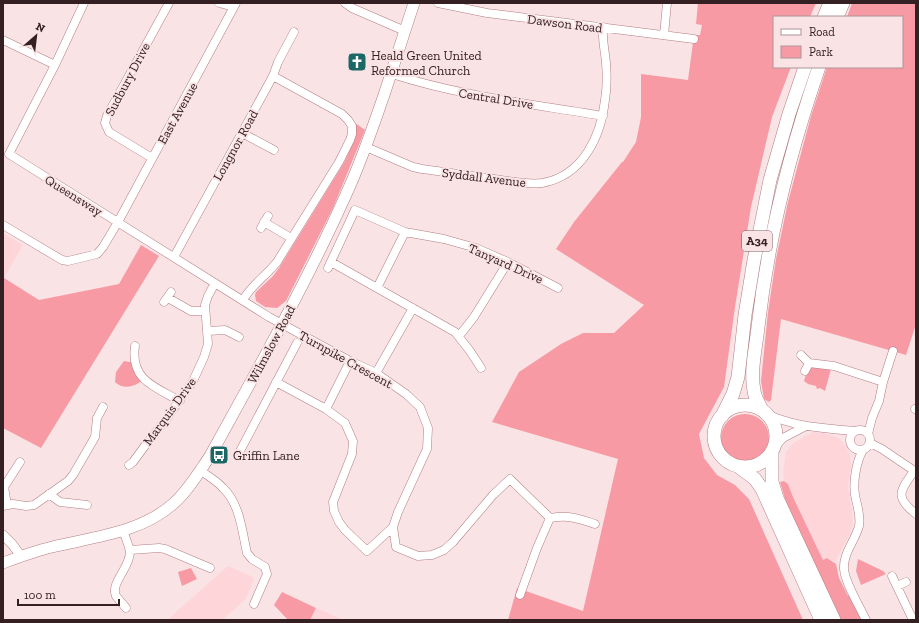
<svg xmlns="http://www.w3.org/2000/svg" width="919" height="623" viewBox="0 0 919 623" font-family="'Zilla Slab',serif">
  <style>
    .built { fill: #fed6d9 }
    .green { fill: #f89aa4 }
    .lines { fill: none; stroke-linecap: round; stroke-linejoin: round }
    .minor-casing { stroke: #b27e83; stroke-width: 9 }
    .tertiary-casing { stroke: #b27e83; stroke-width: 10 }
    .secondary-casing { stroke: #b27e83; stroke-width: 12 }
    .trunk-casing { stroke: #b27e83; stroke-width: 14 }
    .minor { stroke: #fff; stroke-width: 8 }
    .tertiary { stroke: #fff; stroke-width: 9 }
    .secondary { stroke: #fff; stroke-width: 11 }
    .trunk { stroke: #fff; stroke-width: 13 }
    .labels { text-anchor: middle; stroke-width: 4; stroke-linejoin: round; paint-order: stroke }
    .shield { fill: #fae3e5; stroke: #6f5a5c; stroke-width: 1 }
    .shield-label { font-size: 12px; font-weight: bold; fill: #342022 }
    .street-label { font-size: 13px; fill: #342022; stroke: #fae3e5 }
    .poi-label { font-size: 13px; fill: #342022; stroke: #fae3e5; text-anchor: start }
  </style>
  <rect width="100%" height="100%" fill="#fae3e5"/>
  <path class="built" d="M3,233l20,12 -20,35z
    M811,432l13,1 15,5 7,8 4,9 1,11 -3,20 4,25 1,12 -4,13 -14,26 -7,-4 -5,2 -30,-63 -5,-13 -4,-3 -1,-8 3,-21 7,-9 10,-5v-2l8,-2z
    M228,566l25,11 1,3 -9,20 -23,20h-55z
    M316,608l28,12h-34z"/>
  <path class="green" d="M698,3h118l-6,14h-36v50h17l-19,50 -21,90 -16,100 -11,80 -25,47 5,24 13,17 18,10 14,14 54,121h-295l9,-32 66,23 35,-152 -126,-37 27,-50 42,-28 22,-11h31l30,-28 -88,-56 18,-27 48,-60h1l13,-20 5,-25v-43l47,6 6,-45h6l2,-10 -6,-1z
    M852,3h64v321l-10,31 -125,-36 -10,81 -2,2 -5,-3 -3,-18 7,-69 8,-53 12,-57 23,-86 16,-49h75v-50h-55z
    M351,120l14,10 -32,78 -47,93 -9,7 -12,-1 -9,-6 -1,-6 1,-3 17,-16 6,-8 66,-107 9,-22z
    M141,245l18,11 -118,192 -38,-20v-148l1,-2 35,22 80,-16z
    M124,361l11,2 8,17c-9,7 -19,10 -28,2l1,-10z
    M812,367l19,2 -6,22 -5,-3 -3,1 -1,-3 -8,-2 -4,-3 2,-7z
    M721 438a24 24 0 1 1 48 0a24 24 0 1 1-48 0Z
    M784,481l4,3 5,13 30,63 4,-2 9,6 3,14 9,18 1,-1 13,25h-23l-54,-121 -5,-17z
    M858,559l25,12 3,3 -25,11 -5,-14z
    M191,568l6,11 -15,7 -4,-14z
    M282,592l34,16 -6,12h-22l-14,-15z"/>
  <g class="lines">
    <g class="minor-casing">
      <path id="minor" d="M84,3l-29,62 -46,89 260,163 81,44 26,12 30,21 14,13 8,21 -1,21 -29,63 -5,15 3,20 22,9 14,-1 12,-5 9,-8 40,-47 17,-16 40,39
        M219,3l15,4
        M345,3l7,5 53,23
        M438,3l49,10 207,26
        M664,35l3,-32
        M3,40l52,25
        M392,74c68,22 140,30 211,42
        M242,133l32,17
        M366,147l47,20 9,2c24,3 48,7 72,10 16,2 32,6 48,4 41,-7 59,-47 63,-83 2,-12 2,-25 1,-37 -1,-12 -4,-23 -3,-36
        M152,158l-43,-26 -4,-9 2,-7 62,-113
        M264,222l27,16
        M3,225l59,35 6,1 29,-7 6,-7 15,-25 118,-219
        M261,228l7,-12
        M174,257l99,-181 5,-14 16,-30
        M331,262l124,70 15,19 11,17
        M328,268l27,-58 50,22 39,7 32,9 32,14 50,26
        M377,288l28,-56
        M168,298l23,13h13
        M243,300c9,-16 23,-24 34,-38l62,-100 11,-22 2,-6v-8l-4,-6 -6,-6 -69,-38
        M164,302l7,-10
        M208,331l17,-1 14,7
        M459,336l15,-19 34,-55
        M135,346c-5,34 20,41 45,55
        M801,355l8,8 -4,8
        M809,363l25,3 49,16
        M376,373l37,-65
        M276,382l50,27 19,14 8,18 -1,13 -19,48 1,9 5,11 6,8 22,21 26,-24
        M326,409l24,-48
        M915,409h1
        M765,413c28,14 58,15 89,18
        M850 440a10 10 0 1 1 20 0a10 10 0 1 1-20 0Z
        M868,434l4,-16 7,-17 4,-19 10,-31
        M870,443l12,6 34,23
        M774,448l9,-10 23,-12
        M863,450c-7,12 -10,32 -8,45 2,11 6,20 4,31 -4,15 -16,27 -15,43 1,14 16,38 22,51
        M240,451l57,-108
        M129,465l4,-3 14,-19 20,-25 26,-37 11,-24 4,-13 -3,-39 3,-9 7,-13
        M201,471c7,5 16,10 22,17 17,16 19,43 24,65l5,6 13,8 2,7 -13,30
        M914,471c-14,20 -20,26 2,43
        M49,494l11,8 27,3
        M7,505l-3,-18 16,-25
        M3,506l10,-2 13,2 8,-1 34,-24 5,-6 22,-38 2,-19 6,-11
        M550,518c20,-3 27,0 45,6
        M123,530c2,7 6,15 7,22 0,16 -20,31 -14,44 3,4 7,8 10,12
        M130,550l29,-2 6,1 45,19
        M892,576l21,44
        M897,586l9,-4
        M520,595l17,-47 13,-30"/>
    </g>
    <g class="tertiary-casing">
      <path id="tertiary" d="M3,535l9,9 9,12"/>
    </g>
    <g class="secondary-casing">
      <path id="secondary" d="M3,563c16,-6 32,-12 49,-16 41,-10 88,-14 121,-43 15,-13 26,-32 37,-48 50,-91 101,-181 142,-275 12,-28 22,-57 32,-86 10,-30 20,-61 30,-92"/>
    </g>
    <g class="trunk-casing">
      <path id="trunk" d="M824,17l6,-14
        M837,17l6,-14
        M714 436a31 31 0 1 1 62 0a31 31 0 1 1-62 0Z
        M762,410c-3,-6 -7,-12 -8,-19 -4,-21 2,-44 4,-64 10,-89 32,-176 61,-260
        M722,416l11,-22 5,-17 7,-62 9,-55 16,-80 19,-66 16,-47
        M772,451v31l5,16 57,122
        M739,467l16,12 7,10 59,131"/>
    </g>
    <use href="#minor" class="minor"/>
    <use href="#tertiary" class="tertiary"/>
    <use href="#secondary" class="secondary"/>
    <use href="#trunk" class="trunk"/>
  </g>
  <defs>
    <g id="church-square" transform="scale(1)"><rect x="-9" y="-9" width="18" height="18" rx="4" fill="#1b6866" stroke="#fae3e5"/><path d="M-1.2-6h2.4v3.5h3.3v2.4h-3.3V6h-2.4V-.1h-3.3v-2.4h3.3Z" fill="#fff"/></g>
    <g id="bus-square" transform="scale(1)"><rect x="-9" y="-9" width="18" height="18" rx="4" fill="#1b6866" stroke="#fae3e5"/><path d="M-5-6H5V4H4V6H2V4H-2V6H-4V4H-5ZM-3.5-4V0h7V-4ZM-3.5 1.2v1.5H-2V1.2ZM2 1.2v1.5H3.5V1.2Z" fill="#fff"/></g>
  </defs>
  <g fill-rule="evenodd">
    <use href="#church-square" x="357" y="62"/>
    <use href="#bus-square" x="219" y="455"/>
  </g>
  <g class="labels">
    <rect class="shield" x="742" y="231" width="30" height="20" rx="3"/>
    <g class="shield-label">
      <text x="757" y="245">A34</text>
    </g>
    <g class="street-label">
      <text transform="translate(565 23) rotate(7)" y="5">Dawson Road</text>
      <text transform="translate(127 79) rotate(-62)" y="5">Sudbury Drive</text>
      <text transform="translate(496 98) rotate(9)" y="5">Central Drive</text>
      <text transform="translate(177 113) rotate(-61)" y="5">East Avenue</text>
      <text transform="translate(235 145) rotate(-61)" y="5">Longnor Road</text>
      <text transform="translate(484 177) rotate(7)" y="5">Syddall Avenue</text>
      <text transform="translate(74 195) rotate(32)" y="5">Queensway</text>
      <text transform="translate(506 263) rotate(24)" y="5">Tanyard Drive</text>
      <text transform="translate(271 344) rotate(-62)" y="5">Wilmslow Road</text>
      <text transform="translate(346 359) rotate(29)" y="5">Turnpike Crescent</text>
      <text transform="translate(169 411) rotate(-54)" y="5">Marquis Drive</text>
    </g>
    <g class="poi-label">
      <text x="371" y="60">Heald Green United<tspan x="371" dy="15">Reformed Church</tspan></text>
      <text x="233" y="460">Griffin Lane</text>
    </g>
  </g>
  <rect width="919" height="623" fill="none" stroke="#342022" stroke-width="8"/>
  <rect x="773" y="16" width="130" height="52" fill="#fae3e5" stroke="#ab9597"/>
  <rect x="781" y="29" width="20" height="6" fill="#ffffff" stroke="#ab9597"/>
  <text x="809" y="36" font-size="12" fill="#342022">Road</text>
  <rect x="781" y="46" width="20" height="12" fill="#f89aa4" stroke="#ab9597"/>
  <text x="809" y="56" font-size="12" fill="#342022">Park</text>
  <g transform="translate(36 36) rotate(28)" stroke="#fae3e5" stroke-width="3" paint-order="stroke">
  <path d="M0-3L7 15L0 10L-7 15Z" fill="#342022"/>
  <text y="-6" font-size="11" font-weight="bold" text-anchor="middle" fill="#342022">N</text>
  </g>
  <path d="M18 599v6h101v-6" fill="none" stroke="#342022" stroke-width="2"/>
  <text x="24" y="599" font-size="12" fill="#342022" stroke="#fae3e5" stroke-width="3" paint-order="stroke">100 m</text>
</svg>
